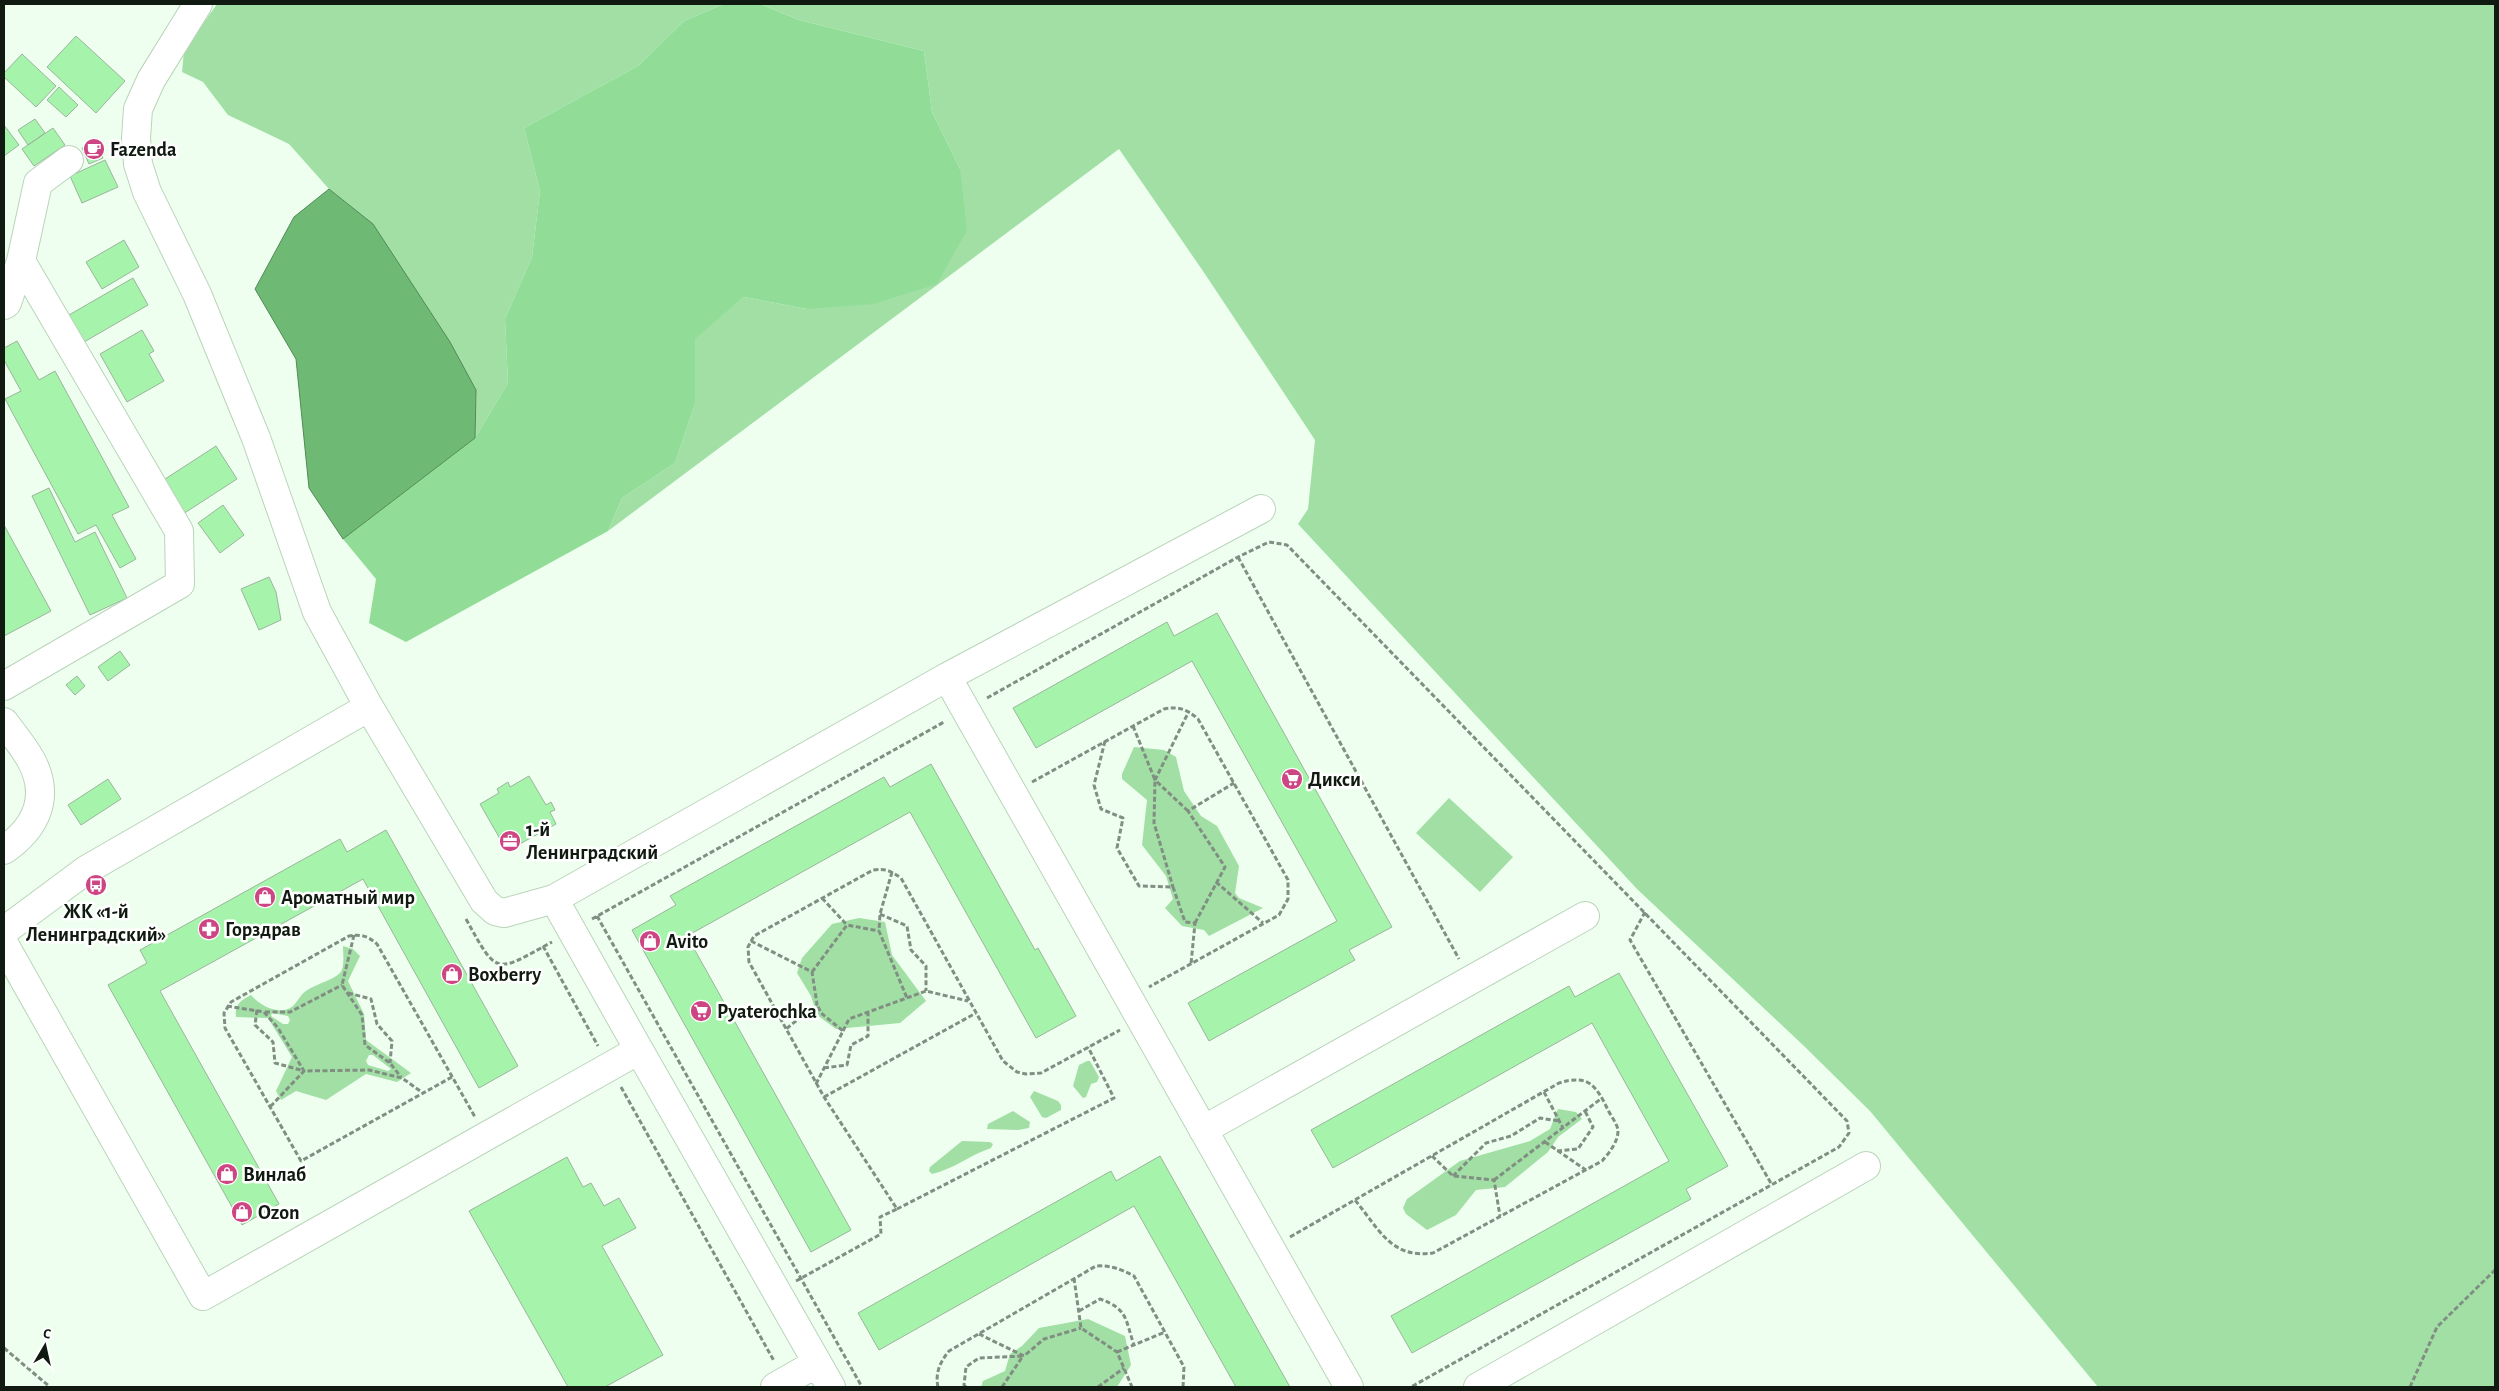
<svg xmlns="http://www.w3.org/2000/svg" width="2499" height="1391" viewBox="0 0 2499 1391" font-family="'Alegreya Sans',sans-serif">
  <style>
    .green { fill: #a1dfa5; fill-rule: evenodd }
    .forest { fill: #91dd97 }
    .water { fill: #6eba75; stroke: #528a57 }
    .building { fill: #a6f3ab; stroke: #9bb59c }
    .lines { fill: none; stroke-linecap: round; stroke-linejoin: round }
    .minor-casing { stroke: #b9d4ba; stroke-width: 30 }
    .path { stroke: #818e82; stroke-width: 3; stroke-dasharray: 5 2.5; stroke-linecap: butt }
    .minor { stroke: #fff; stroke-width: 28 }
    .labels { text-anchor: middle; stroke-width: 5; stroke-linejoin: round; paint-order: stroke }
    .poi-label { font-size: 20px; font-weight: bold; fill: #101a11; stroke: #fff; text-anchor: start }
  </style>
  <rect width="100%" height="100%" fill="#eeffef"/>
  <path class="green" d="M217,4h507l-40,17 -46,45 -114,62 16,63 -8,66 -27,62 3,64 -33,55 1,-48 -103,-166 -44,-35 -40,-45 -61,-29 -25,-33 -21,-10 2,-21z
    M760,4h1735v1383h-397l-228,-276 -66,-65 -167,-157 -339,-365 10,-15 7,-69 -110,-166 -86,-125 -511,382 14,-33 53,-35 20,-59 -1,-65 50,-42 63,12 153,-140 -28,-57 -8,-61 -125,-31z
    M1134,747l30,3 12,7 8,34 17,25 16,10 22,40 -4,27 4,5 24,10 -54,28 -5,-6 -22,-4 -17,-18 8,-9 -7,-23 -24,-31 5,-45 -25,-21v-5z
    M1449,798l64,59 -33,35 -64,-59z
    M859,918l26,4 7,33 34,46 -26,22 -64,6 -19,-14 -6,-19 -14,-23 5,-15 30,-34z
    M343,946l10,3 7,7 -12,25 16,33 2,26 45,33 -14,9 -31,-8 -40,26 -30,-9 -15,9 -5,-9 16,-34 -24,-39 -32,-1c-2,-12 5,-17 15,-22 8,10 29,22 42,11 6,-6 8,-13 16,-17 8,-5 24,-9 31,-16 5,-6 3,-20 3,-27zM272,1013l16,3 2,4 -2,4h-5l-12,-8zM369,1055h4l18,14 -3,2 -20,-6 -2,-4z
    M1087,1061h3l9,16 -2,5 -6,2 -5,13 -3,1 -10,-12 6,-21z
    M1034,1091l24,10 3,4v5l-15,8 -4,-1 -12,-20z
    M1558,1109l18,3 6,7 -24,18 -10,15 -43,35 -29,3 -20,25 -29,15 -21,-16 -3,-6 4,-9 53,-38 70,-20 20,-12z
    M1013,1111l17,11 -1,6 -11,2 -31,-1 1,-5z
    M962,1141l28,1 3,2 -2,4c-21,7 -37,21 -59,26l-3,-3 1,-4z
    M1088,1319l37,17 6,29 -14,22h-136l2,-6 22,-10 5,-17 12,-8 17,-18z"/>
  <path class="forest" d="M724,4h36l39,16 125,31 8,61 28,57 7,61 -30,54 -64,20 -66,5 -63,-12 -49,42v65l-20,59 -53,35 -14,33 -202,111 -37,-19 7,-44 -33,-40 132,-101 33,-55 -3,-64 27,-62 8,-66 -16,-63 114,-62 46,-45z"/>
  <path class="water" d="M329,189l44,35 77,118 26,48 -1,48 -132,101 -34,-51 -13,-129 -41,-70 39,-72z"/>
  <path class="building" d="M76,36l49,45 -29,32 -49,-46z
    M22,54l34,32 -20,21 -32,-30v-4z
    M59,87l19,18 -12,12 -19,-17z
    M35,119l10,14 -17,12 -10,-15z
    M4,125l15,20 -15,11z
    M53,128l12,17 -31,21 -12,-17z
    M96,141l7,17 -14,6 -7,-16z
    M105,160l13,27 -36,16 -12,-27z
    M124,240l15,27 -37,22 -16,-27z
    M133,278l15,27 -64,37 -15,-27z
    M142,330l12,21 -5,3 15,27 -37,21 -27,-48z
    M17,341l22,39 16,-9 74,136 -17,8 24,44 -16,9 -24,-43 -18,9 -73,-135 16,-8 -17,-31v-12z
    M216,446l21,33 -54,35 -21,-33z
    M49,488l26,54 20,-10 32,66 -37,17 -58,-119z
    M223,505l21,30 -24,18 -22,-30z
    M4,525l47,86 -47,25z
    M269,577l7,15 5,28 -22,10 -18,-41z
    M1217,613l175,314 -43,23 6,10 -146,81 -21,-38 149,-82 -145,-260 -156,87 -23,-40 154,-86 7,14z
    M120,651l10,14 -22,16 -10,-14z
    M77,676l8,10 -10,9 -9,-10z
    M931,764l104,186 3,-2 38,68 -40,22 -126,-226 -223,124 164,294 -40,22 -179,-322 44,-25 -6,-9 214,-119 6,10z
    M529,776l17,29 5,-3 4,8 -5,2 6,12 -49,27 -27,-47 19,-11 -2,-4 11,-7 2,5z
    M108,779l13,20 -40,26 -13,-20z
    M386,830l132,236 -39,22 -116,-209 -203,112 119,213 -37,21 -134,-240 39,-22 -7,-13 200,-111 7,13z
    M1619,973l109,193 -42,23 5,10 -279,154 -21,-37 278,-155 -77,-138 -259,145 -22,-38 258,-144 6,11z
    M1160,1156l130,231h-54l-102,-181 -255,144 -21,-37 253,-142 5,10z
    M567,1157l16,30 8,-4 13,23 15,-8 17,30 -34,18 61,109 -58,32h-37l-99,-176z"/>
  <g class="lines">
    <g class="minor-casing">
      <path id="minor" d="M4,305l3,-2 14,-42 17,-78 31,-23
        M947,677l314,-168
        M4,686l176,-102 -1,-53 -158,-270
        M369,707l115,194 11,10 9,2 50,-14
        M4,722c9,12 20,25 27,38 20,37 5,68 -27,90
        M4,931l82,-61 283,-163 -52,-95 -61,-174 -59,-144 -50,-102 -9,-28 -2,-26 2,-29 13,-29 47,-76
        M4,944l199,352 436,-246 -85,-151 393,-222 402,710
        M639,1050l192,337
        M1203,1130l382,-214
        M775,1387l42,-24
        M1478,1387l388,-221"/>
    </g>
    <path class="path" d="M1238,557l221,402
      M987,698l251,-141 31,-15 18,3 560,576 2,12 -10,14 -428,240
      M1133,726l22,54 -1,43 19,64
      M1105,741l-11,44 7,24 22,9 -6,30 22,38 34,1 12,35 10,1 -4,41
      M1032,782l132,-73c14,-3 23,0 34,10l90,161v19l-9,16 -130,72
      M1188,811l-33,-31 34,-69
      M892,872l-12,42 -1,17 28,67
      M1216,882l47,41
      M822,898l25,27
      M1645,912l-15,28 142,245
      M880,914l27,12 4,24 15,16v25
      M597,916l265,471
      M466,919c32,58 29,54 86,23
      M592,919l352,-197
      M1195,923l30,-56 -37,-56 46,-28
      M354,935l-12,50 20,30 3,30 25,18 11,14
      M751,941l61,31 5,32 -31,25
      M543,946l55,100
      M812,972l35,-47 32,6
      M348,993l23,6 6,25 15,17 -2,22
      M227,1006l37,6 14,16 26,43 65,-1 33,8 21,15
      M257,1010l-2,15 18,17 2,21 29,8 -34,36
      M265,1012h25l52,-27
      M843,1031l6,-12 77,-28 42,10
      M824,1068l23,-3 4,-20 17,-9v-24
      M452,1077l-151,84 -76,-133 -1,-15 7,-11 118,-66c12,-2 19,0 28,8l98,173
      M816,1084l27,-53 -22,-18 -4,-9
      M621,1087l153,274
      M1544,1092l19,36
      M824,1097l152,-84
      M1545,1142l41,28
      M1557,1151l21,-2 15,-22 -8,-16
      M1432,1156l21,20 41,4 6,36
      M1453,1176l33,-33 25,-7 29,-18 19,3
      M1494,1180l108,-82
      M897,1209l217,-111 -26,-51
      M1290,1237l269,-154c29,-9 37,2 49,27 3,6 10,15 10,21 0,11 -9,22 -16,30l-169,92c-42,6 -54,-24 -78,-53
      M1074,1278l7,50 36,24 15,35
      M796,1281l85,-47 -1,-17 17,-8 -73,-112 -75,-135 -1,-15 6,-11 119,-66c12,-2 18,1 28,8l102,183 14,11 9,2 15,-1 79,-43
      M1079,1311l21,-12c28,10 25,20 34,46
      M979,1334l45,22 20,-17 37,-11
      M4,1348l46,39
      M1117,1352l48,-20
      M938,1387c-3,-14 2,-25 11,-36l147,-85c14,-1 25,3 38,10l50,91 -1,20
      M966,1387l-2,-2 2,-18 13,-9 44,-2
      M1002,1387l21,-31
      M1098,1387l26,-19
      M2410,1387l27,-60 58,-57"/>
    <use href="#minor" class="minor"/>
  </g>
  <defs>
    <g id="cafe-disc" transform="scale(1.125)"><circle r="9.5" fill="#cd4582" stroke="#fff"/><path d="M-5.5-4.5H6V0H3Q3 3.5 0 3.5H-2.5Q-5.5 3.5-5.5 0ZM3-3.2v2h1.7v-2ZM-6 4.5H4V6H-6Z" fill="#fff"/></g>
    <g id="supermarket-disc" transform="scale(1.125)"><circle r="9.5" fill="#cd4582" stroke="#fff"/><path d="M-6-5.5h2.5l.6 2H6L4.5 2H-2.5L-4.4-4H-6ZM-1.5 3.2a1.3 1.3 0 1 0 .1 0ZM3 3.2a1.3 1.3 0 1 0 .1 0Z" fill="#fff"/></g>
    <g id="office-disc" transform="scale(1.125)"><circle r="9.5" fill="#cd4582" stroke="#fff"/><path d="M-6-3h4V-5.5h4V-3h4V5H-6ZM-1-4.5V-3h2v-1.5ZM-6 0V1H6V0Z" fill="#fff"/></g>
    <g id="bus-disc" transform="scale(1.125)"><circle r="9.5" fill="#cd4582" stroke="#fff"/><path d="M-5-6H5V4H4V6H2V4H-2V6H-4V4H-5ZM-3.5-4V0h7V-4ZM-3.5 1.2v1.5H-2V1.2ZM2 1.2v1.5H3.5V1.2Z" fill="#fff"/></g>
    <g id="shop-disc" transform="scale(1.125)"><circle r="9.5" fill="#cd4582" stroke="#fff"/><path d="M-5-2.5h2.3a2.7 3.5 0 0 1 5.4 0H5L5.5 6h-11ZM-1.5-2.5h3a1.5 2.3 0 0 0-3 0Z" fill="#fff"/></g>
    <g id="pharmacy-disc" transform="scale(1.125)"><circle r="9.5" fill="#cd4582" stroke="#fff"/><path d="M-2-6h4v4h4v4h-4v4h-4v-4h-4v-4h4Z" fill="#fff"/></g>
  </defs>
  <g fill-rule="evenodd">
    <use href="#cafe-disc" x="94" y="149"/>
    <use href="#supermarket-disc" x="1292" y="779"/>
    <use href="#office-disc" x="510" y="841"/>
    <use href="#bus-disc" x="96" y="885"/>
    <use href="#shop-disc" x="265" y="897"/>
    <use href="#pharmacy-disc" x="209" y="929"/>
    <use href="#shop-disc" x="650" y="941"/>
    <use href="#shop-disc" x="452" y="974"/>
    <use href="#supermarket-disc" x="701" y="1011"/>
    <use href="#shop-disc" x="227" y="1174"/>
    <use href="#shop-disc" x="242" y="1212"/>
  </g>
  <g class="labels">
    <g class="poi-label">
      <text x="110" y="156">Fazenda</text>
      <text x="1308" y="786">Дикси</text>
      <text x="526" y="836">1-й<tspan x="526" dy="23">Ленинградский</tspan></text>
      <text x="281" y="904">Ароматный мир</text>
      <text x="96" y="918" text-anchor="middle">ЖК «1-й<tspan x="96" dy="23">Ленинградский»</tspan></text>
      <text x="225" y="936">Горздрав</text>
      <text x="666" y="948">Avito</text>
      <text x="468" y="981">Boxberry</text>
      <text x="717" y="1018">Pyaterochka</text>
      <text x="243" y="1181">Винлаб</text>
      <text x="258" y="1219">Ozon</text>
    </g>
  </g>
  <rect width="2499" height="1391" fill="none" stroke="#101a11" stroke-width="10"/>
  <g transform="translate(45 1346) rotate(9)" stroke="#ffffff" stroke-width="4" paint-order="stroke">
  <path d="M0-4L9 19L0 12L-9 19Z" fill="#101a11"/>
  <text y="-8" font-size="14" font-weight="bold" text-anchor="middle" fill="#101a11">С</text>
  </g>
</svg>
